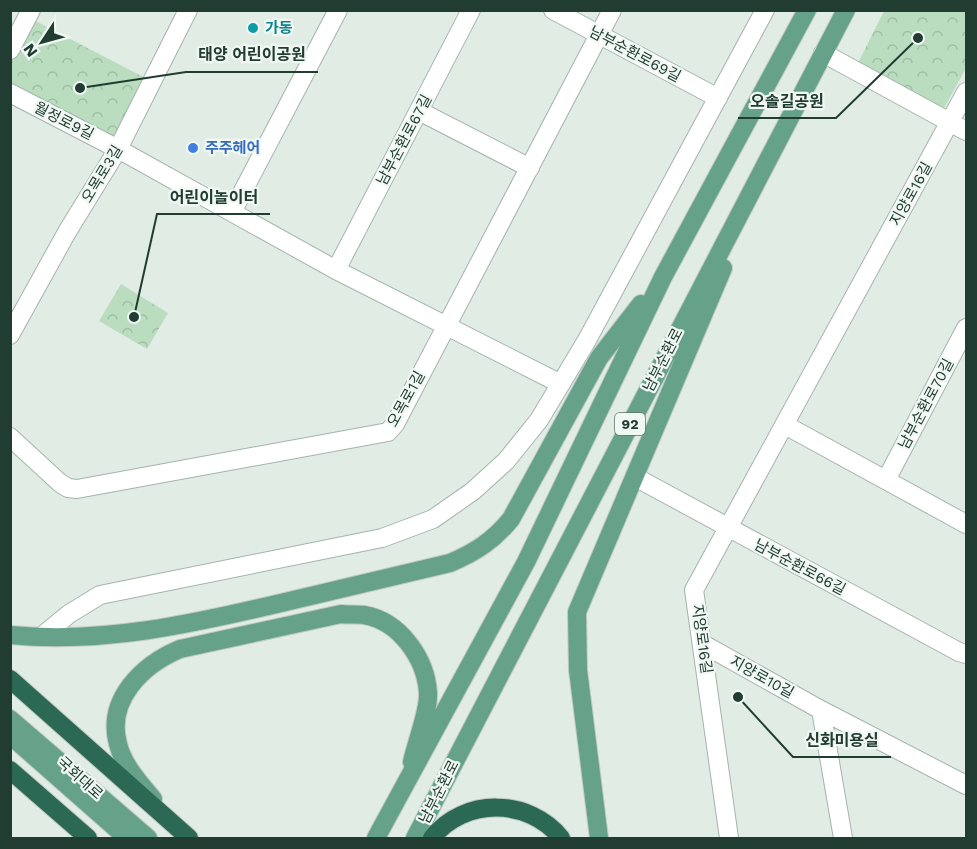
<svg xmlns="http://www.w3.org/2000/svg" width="977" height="849" viewBox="0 0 977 849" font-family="'Work Sans','Noto Sans KR',sans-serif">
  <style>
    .park { fill: url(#park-crowns) }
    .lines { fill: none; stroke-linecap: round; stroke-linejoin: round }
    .minor-casing { stroke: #a4b4ab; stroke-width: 20 }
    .major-casing { stroke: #c1c9c5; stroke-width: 20 }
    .highway-casing { stroke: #c1c9c5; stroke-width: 20 }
    .minor { stroke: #fff; stroke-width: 18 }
    .major { stroke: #65a289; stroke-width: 18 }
    .highway { stroke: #2c6954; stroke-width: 18 }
    .culture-dot { fill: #0f9aa8; stroke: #f1f8f4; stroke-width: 2 }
    .shop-dot { fill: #3f7fe0; stroke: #f1f8f4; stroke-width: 2 }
    .labels { text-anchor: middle; stroke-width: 4.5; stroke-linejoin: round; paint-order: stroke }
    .shield { fill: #f1f8f4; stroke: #5f756c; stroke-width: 1.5 }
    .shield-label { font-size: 14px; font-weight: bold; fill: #213d31 }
    .culture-label { font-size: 15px; font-weight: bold; fill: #0d838f; stroke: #f1f8f4; text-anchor: start }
    .street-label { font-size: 15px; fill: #213d31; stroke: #f1f8f4 }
    .shop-label { font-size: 15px; font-weight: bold; fill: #366cbe; stroke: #f1f8f4; text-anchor: start }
    .leader { fill: none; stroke: #213d31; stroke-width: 2 }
    .callout-dot { fill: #213d31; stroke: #f1f8f4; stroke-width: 2 }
    .callout-label { font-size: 16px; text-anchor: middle; font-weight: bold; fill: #213d31; stroke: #f1f8f4; stroke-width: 4.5; stroke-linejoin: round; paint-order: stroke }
  </style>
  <defs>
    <pattern id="park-crowns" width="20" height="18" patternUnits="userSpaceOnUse" patternTransform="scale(1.5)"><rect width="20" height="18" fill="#b9ddbe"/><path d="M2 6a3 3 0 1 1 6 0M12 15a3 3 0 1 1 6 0" fill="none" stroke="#9fbfa4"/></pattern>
  </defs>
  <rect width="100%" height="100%" fill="#e1ece5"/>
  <path class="park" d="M884,11h82v57l-23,42 -86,-45z
    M28,17l125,65 -35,67 -107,-56 -1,-43z
    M121,284l47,29 -21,36 -48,-28z"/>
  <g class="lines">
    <g class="minor-casing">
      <path id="minor" d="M553,10l165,88
        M10,50l21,-40
        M823,53l143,78
        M10,93l108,56 218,121 225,114
        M419,111l111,57
        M232,212l106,-202
        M336,270l135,-260
        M10,335l57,-103 51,-83 70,-139
        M785,425l181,99
        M10,437l50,46 8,5 9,1 311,-57 7,-8 217,-414
        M635,477l324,175 7,2
        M886,480l80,-152
        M41,637l28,-23 31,-19 282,-57 51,-19 40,-28 33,-30 33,-41 48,-80 178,-330
        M703,644l118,66 145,75
        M821,710l22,128
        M729,838l-35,-248 272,-498"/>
    </g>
    <g class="major-casing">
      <path id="major" d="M10,635c93,9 182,-11 271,-32 57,-14 113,-27 169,-40 26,-11 44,-23 61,-44l88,-161 42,-54
        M10,719l138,119
        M10,735l117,103
        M153,799c-14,-17 -30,-34 -35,-55 -12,-44 24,-79 62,-95l161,-35c8,1 16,0 23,1 36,6 62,44 64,78 1,18 -12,50 -16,69
        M376,838l150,-276 137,-285 144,-267
        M415,838l431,-828
        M599,838l-21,-168 -1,-58 146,-344"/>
    </g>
    <g class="highway-casing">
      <path id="highway" d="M10,679l179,159
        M10,770l78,68
        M432,838c32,-41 97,-40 129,0"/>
    </g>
    <use href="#minor" class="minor"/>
    <use href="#major" class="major"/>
    <use href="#highway" class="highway"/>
  </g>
  <circle class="culture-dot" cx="253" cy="28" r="6"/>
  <circle class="shop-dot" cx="193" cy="148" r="6"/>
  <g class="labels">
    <rect class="shield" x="615" y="413" width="30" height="22" rx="4.5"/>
    <g class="shield-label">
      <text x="630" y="429">92</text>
    </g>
    <g class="culture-label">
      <text x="265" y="33">가동</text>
    </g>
    <g class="street-label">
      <text transform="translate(635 54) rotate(28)" y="5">남부순환로69길</text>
      <text transform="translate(64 121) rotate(27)" y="5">월정로9길</text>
      <text transform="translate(404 140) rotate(-62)" y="5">남부순환로67길</text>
      <text transform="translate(102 174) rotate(-59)" y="5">오목로3길</text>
      <text transform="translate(911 194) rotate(-61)" y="5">지양로16길</text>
      <text transform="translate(663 360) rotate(-63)" y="5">남부순환로</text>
      <text transform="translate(406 399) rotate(-61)" y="5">오목로1길</text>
      <text transform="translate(926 404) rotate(-62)" y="5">남부순환로70길</text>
      <text transform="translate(800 567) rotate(28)" y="5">남부순환로66길</text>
      <text transform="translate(702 639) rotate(82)" y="5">지양로16길</text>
      <text transform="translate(762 677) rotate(29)" y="5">지양로10길</text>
      <text transform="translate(80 778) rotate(42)" y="5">국회대로</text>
      <text transform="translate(439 792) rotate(-63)" y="5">남부순환로</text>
    </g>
    <g class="shop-label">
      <text x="205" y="153">주주헤어</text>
    </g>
  </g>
  <path class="leader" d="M80 88L186 72H318M918 38L836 118H738M134 317L157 214H270M738 697L793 757H891"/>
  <g class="callout-dot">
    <circle cx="80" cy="88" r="6"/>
    <circle cx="918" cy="38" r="6"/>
    <circle cx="134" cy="317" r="6"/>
    <circle cx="738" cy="697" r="6"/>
  </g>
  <g class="callout-label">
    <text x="252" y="60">태양 어린이공원</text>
    <text x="787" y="107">오솔길공원</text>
    <text x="214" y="203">어린이놀이터</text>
    <text x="842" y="746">신화미용실</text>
  </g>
  <rect width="977" height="849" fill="none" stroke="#213d31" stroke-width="24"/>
  <g transform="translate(42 42) rotate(234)" stroke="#f1f8f4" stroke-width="4.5" paint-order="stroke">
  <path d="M0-4.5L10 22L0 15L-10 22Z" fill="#213d31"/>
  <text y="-9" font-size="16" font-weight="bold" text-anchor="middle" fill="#213d31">N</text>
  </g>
</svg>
